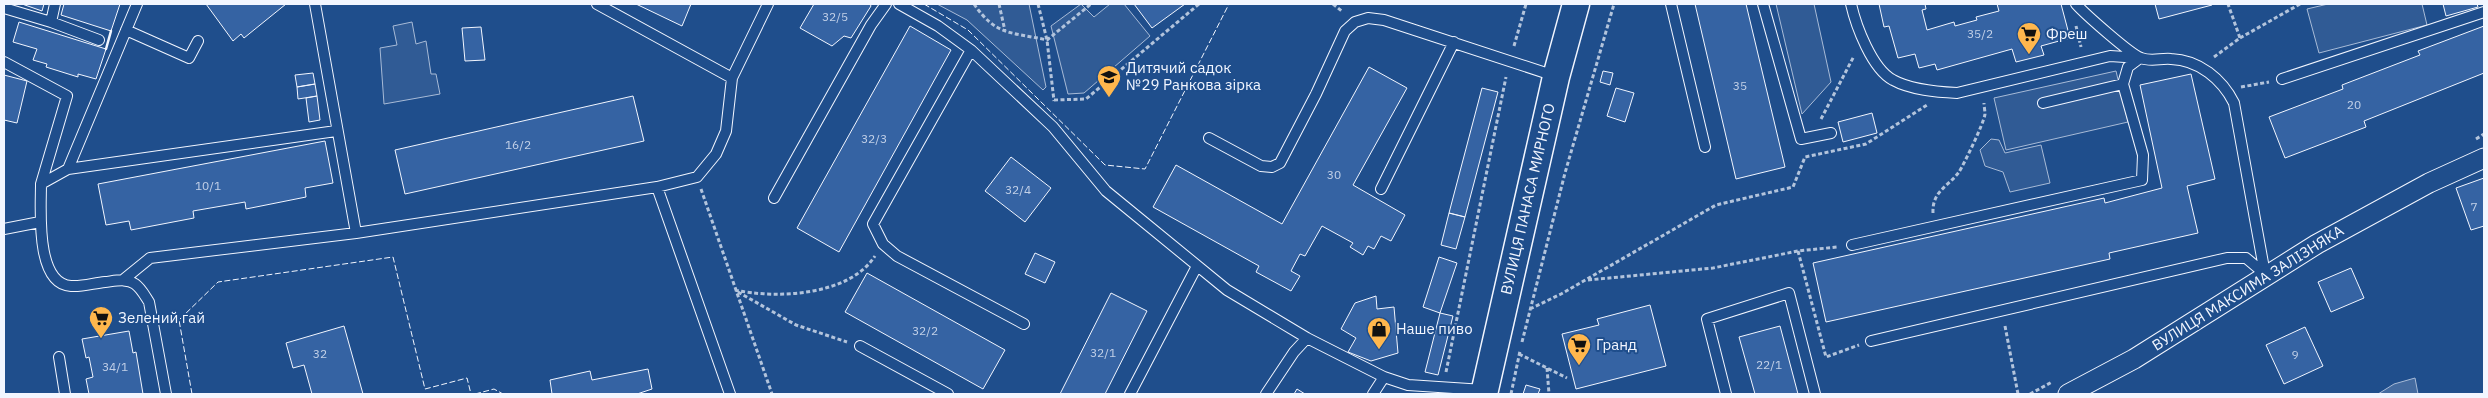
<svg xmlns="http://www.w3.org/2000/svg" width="2488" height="398" viewBox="0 0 2488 398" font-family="'IBM Plex Sans',sans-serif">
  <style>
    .built { fill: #305b95; stroke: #a8bbd7 }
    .water { fill: #446ba0; stroke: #a8bbd7 }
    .building { fill: #3563a3; stroke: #f2f6ff }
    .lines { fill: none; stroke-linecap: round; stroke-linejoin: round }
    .service-casing { stroke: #f2f6ff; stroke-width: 12 }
    .minor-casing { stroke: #f2f6ff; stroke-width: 21 }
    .secondary-casing { stroke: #f2f6ff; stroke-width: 29 }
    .path { stroke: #b3c4dc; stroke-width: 3; stroke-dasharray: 4 2.5; stroke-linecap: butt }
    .service { stroke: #1f4e8c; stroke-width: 10 }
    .minor { stroke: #1f4e8c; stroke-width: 19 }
    .secondary { stroke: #1f4e8c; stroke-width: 26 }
    .fence { stroke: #f2f6ff; stroke-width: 1; stroke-dasharray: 6 2.5; stroke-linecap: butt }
    .wall { stroke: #f2f6ff; stroke-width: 2.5 }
    .labels { text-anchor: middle; stroke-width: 4; stroke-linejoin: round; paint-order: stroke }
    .number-label { font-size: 12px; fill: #c3d1e8 }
    .poi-label { font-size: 15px; fill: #f2f6ff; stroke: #1f4e8c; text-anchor: start }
    .street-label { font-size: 15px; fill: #f2f6ff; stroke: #1f4e8c }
  </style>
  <rect width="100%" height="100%" fill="#1f4e8c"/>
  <path class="built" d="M937,4h92l17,83 -3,3 -76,-70z
    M1081,4l13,13 16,-13h14l26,32 -66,57 -16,1 -17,-68z
    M1776,4h38l17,78 -29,32z
    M2328,4h94l5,21 -108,28 -12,-44z
    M412,22l4,22 10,-3 5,33h5l4,20 -56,10 -4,-56 17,-3 -4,-19z
    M2116,71l12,51 -122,28 -12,-52z
    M1991,139l8,1 6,13 36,-8 9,38 -40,9 -7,-20 -18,-6 -5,-16z"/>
  <path class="water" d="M2415,378l3,16h-40l16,-10z"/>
  <path class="building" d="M22,4h22l-2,7z
    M64,4h56l-9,27 -50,-16z
    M206,4h80l-42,34 -3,-4 -8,7z
    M636,4h55l-9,22z
    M814,4h56l1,2 -20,32 -7,-2 -12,10 -32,-18z
    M1134,4h51l-33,24z
    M1695,4h51l39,163 -49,12z
    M1879,4h46l1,5 -4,1 5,20 27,-8 1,4 22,-6 -1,-3 23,-6 -2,-7h64l9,34 -29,8 3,9 -28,7 -4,-13 -75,21 -2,-6 -16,4 -4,-14 -17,4 -9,-32 -5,1z
    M2155,4h56l1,1 -53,14z
    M2443,4h34l1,3 -32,9z
    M19,22l87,27 -10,30 -18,-5v3l-32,-10 1,-3 -14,-4 4,-11 -24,-7z
    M910,26l41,24 -112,202 -42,-24z
    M2484,26v47l-120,48 2,6 -81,31 -16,-41 74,-28 -1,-4 78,-30 -2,-4z
    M481,27l4,33 -20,1 -3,-33z
    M1369,67l38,21 -54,97 52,30 -14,26 -10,-5 -7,13 -6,-3 -5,9 -13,-8 3,-4 -31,-17 -17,30 -5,-2 -9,17 9,5 -9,15 -35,-19 3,-6 -106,-59 23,-42 106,59z
    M1603,71l10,2 -3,12 -10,-3z
    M313,73l2,11 -18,3 -2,-12z
    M2191,74l24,105 -28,7 11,47 -89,20 1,6 -284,63 -13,-59 291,-65 1,5 57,-15 -22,-103z
    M4,75l23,6 -10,42 -13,-3z
    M315,84l2,12 -19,3 -1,-12z
    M1482,88l16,4 -33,125 -16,-4z
    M1616,88l18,5 -9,29 -18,-6z
    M317,96l3,24 -11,2 -3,-24z
    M633,96l11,45 -239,53 -10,-44z
    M1872,113l5,20 -34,9 -5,-20z
    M325,141l8,42 -28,5 1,9 -60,12 -1,-7 -52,9 1,7 -63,12 -2,-9 -23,4 -8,-41z
    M1011,157l40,31 -26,34 -40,-31z
    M2484,178v48l-13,4 -15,-42z
    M1449,213l16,4 -9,32 -15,-4z
    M1035,253l20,9 -10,21 -20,-9z
    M1439,257l18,6 -17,50 -17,-6z
    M2351,268l13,30 -33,14 -13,-30z
    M867,273l138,77 -22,39 -138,-77z
    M1111,293l36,18 -42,83h-45z
    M1376,296l1,13 17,-2 4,46 -27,8 -23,-9 8,-14 -15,-9 14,-26z
    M1650,305l16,61 -90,23 -14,-55 37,-9 -2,-6z
    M1440,313l13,3 -15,59 -13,-3z
    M344,326l19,68h-51l-8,-29 -11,3 -7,-25z
    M1780,326l18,68h-43l-16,-57z
    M2305,327l18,39 -39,18 -18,-39z
    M129,331l4,22 3,-1 7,42h-54l-3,-15 7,-2 -4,-20 -3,1 -4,-19z
    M648,369l4,20 -15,5h-85l-2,-14 40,-9 2,9z
    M1526,385l14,4 -2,5h-15z
    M1297,389l8,5h-11z"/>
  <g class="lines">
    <g class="service-casing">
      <path id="service" d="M315,4l41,229
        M597,4l135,74
        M899,4l39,22 33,24 82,77 53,64 121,99 80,48 77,39 24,8 76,5
        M1671,4l34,143
        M1763,4l38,135 30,-6
        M1851,4c5,22 21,65 42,76 18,10 44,12 64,13l153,-37 30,2
        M2076,4c9,10 54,50 65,54 10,4 20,0 30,1 28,1 51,20 63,44l31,171
        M4,8l47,14 4,-18
        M51,22l48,18
        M126,30l63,28 9,-17
        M971,50l-98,174 10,20 14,12 127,68
        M4,62l63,34 -26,88
        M2282,79l202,-67
        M2043,103l80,-19
        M1209,138l52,28 11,1 8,-4 36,-69 29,-63 10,-9 13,-4 16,2 171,56
        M68,169l69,-165
        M657,187l73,207
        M1381,189l73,-147
        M774,198l97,-173 15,-21
        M4,229l36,-7
        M1852,245l290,-65 1,-25 -20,-71 5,-17 12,-9
        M123,280l27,-22 206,-25 301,-46 40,-10 19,-23 10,-23 6,-53 36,-74
        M1871,341l356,-83h19l19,16
        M860,346l88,48
        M59,357l6,37
        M166,394l-17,-92c-4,-6 -8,-14 -14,-18 -8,-6 -20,-3 -30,-2 -11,1 -23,5 -34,4 -36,-2 -30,-77 -30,-102l27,-15 268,-38
        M1130,394l67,-128
        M1266,394l28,-42 13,-14
        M1373,394l11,-17
        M1726,394l-19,-75 82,-26 26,101"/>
    </g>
    <g class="minor-casing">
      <path id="minor" d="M2068,394l66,-35 183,-115 112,-61 55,-25"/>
    </g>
    <g class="secondary-casing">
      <path id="secondary" d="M1484,394l72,-317 20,-73"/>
    </g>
    <path class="path" d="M974,4c22,32 37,28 73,36l44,-36
      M999,4l6,27
      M1038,4l9,36 7,61
      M1333,4l10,8
      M2076,26l5,21
      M2240,38l60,-34
      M1514,46l12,-42
      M2214,57l26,-19 -12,-34
      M2241,87l28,-5
      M1054,100l32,-1 113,-95
      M1821,119l33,-63
      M2476,139l8,-5
      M701,189l71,205
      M1933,213c-1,-22 15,-26 26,-41 5,-8 25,-49 26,-58 0,-3 -1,-8 -1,-11
      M1798,251l28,106 33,-12
      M1588,280l125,-12 85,-17 39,-4
      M735,290c41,9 114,6 140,-34
      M738,292l58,33 51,17
      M1530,309l31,-15 155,-89 77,-18 12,-30 61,-13 61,-39
      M2005,326l13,68
      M1522,342l43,-169 49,-169
      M1519,354l48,24
      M1547,368l2,26
      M1446,372l60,-295
      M1511,394l9,-43
      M2030,394l22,-12"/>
    <use href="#service" class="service"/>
    <use href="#minor" class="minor"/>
    <use href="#secondary" class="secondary"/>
    <path class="fence" d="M924,4l44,26 137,135 40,4 84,-165
      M192,394l-13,-74 39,-38 175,-25 32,132 42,-11 4,16
      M475,394l19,-5 9,5"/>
    <path class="wall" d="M106,49l5,-18"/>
  </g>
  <defs>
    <g id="supermarket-pin" transform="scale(1.25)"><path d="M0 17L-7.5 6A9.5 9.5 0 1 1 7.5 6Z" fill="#ffb74d" stroke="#1f4e8c"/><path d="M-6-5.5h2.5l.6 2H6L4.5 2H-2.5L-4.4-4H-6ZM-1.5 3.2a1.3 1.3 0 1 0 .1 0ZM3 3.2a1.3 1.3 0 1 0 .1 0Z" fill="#111"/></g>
    <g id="school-pin" transform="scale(1.25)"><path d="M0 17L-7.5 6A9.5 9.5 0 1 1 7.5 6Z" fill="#ffb74d" stroke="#1f4e8c"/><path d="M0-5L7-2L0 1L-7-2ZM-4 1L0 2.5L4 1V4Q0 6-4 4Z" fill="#111"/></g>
    <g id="shop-pin" transform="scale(1.25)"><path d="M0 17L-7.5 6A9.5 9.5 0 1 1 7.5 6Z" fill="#ffb74d" stroke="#1f4e8c"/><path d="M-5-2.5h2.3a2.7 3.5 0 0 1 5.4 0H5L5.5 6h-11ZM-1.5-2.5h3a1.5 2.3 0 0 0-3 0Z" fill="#111"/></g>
  </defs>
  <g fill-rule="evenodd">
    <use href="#supermarket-pin" x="2029" y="34"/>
    <use href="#school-pin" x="1109" y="77"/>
    <use href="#supermarket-pin" x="101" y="318"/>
    <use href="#shop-pin" x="1379" y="329"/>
    <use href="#supermarket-pin" x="1579" y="345"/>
  </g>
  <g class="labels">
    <g class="number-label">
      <text x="835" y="21">32/5</text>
      <text x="1980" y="38">35/2</text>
      <text x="1740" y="90">35</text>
      <text x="2354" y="109">20</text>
      <text x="874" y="143">32/3</text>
      <text x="518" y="149">16/2</text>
      <text x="1334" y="179">30</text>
      <text x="208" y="190">10/1</text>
      <text x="1018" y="194">32/4</text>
      <text x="2474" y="211">7</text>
      <text x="925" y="335">32/2</text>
      <text x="1103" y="357">32/1</text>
      <text x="320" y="358">32</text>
      <text x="2295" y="359">9</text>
      <text x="1769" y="369">22/1</text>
      <text x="115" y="371">34/1</text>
    </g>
    <g class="poi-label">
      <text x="2046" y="39">Фреш</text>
      <text x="1126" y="73">Дитячий садок<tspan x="1126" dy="17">№29 Ранкова зірка</tspan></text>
      <text x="118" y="323">Зелений гай</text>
      <text x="1396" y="334">Наше пиво</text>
      <text x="1596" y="350">Гранд</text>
    </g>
    <g class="street-label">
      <text transform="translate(1528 199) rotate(-77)" y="5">ВУЛИЦЯ ПАНАСА МИРНОГО</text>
      <text transform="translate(2248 288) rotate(-32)" y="5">ВУЛИЦЯ МАКСИМА ЗАЛІЗНЯКА</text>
    </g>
  </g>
  <rect width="2488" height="398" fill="none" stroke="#f2f6ff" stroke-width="10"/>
</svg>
